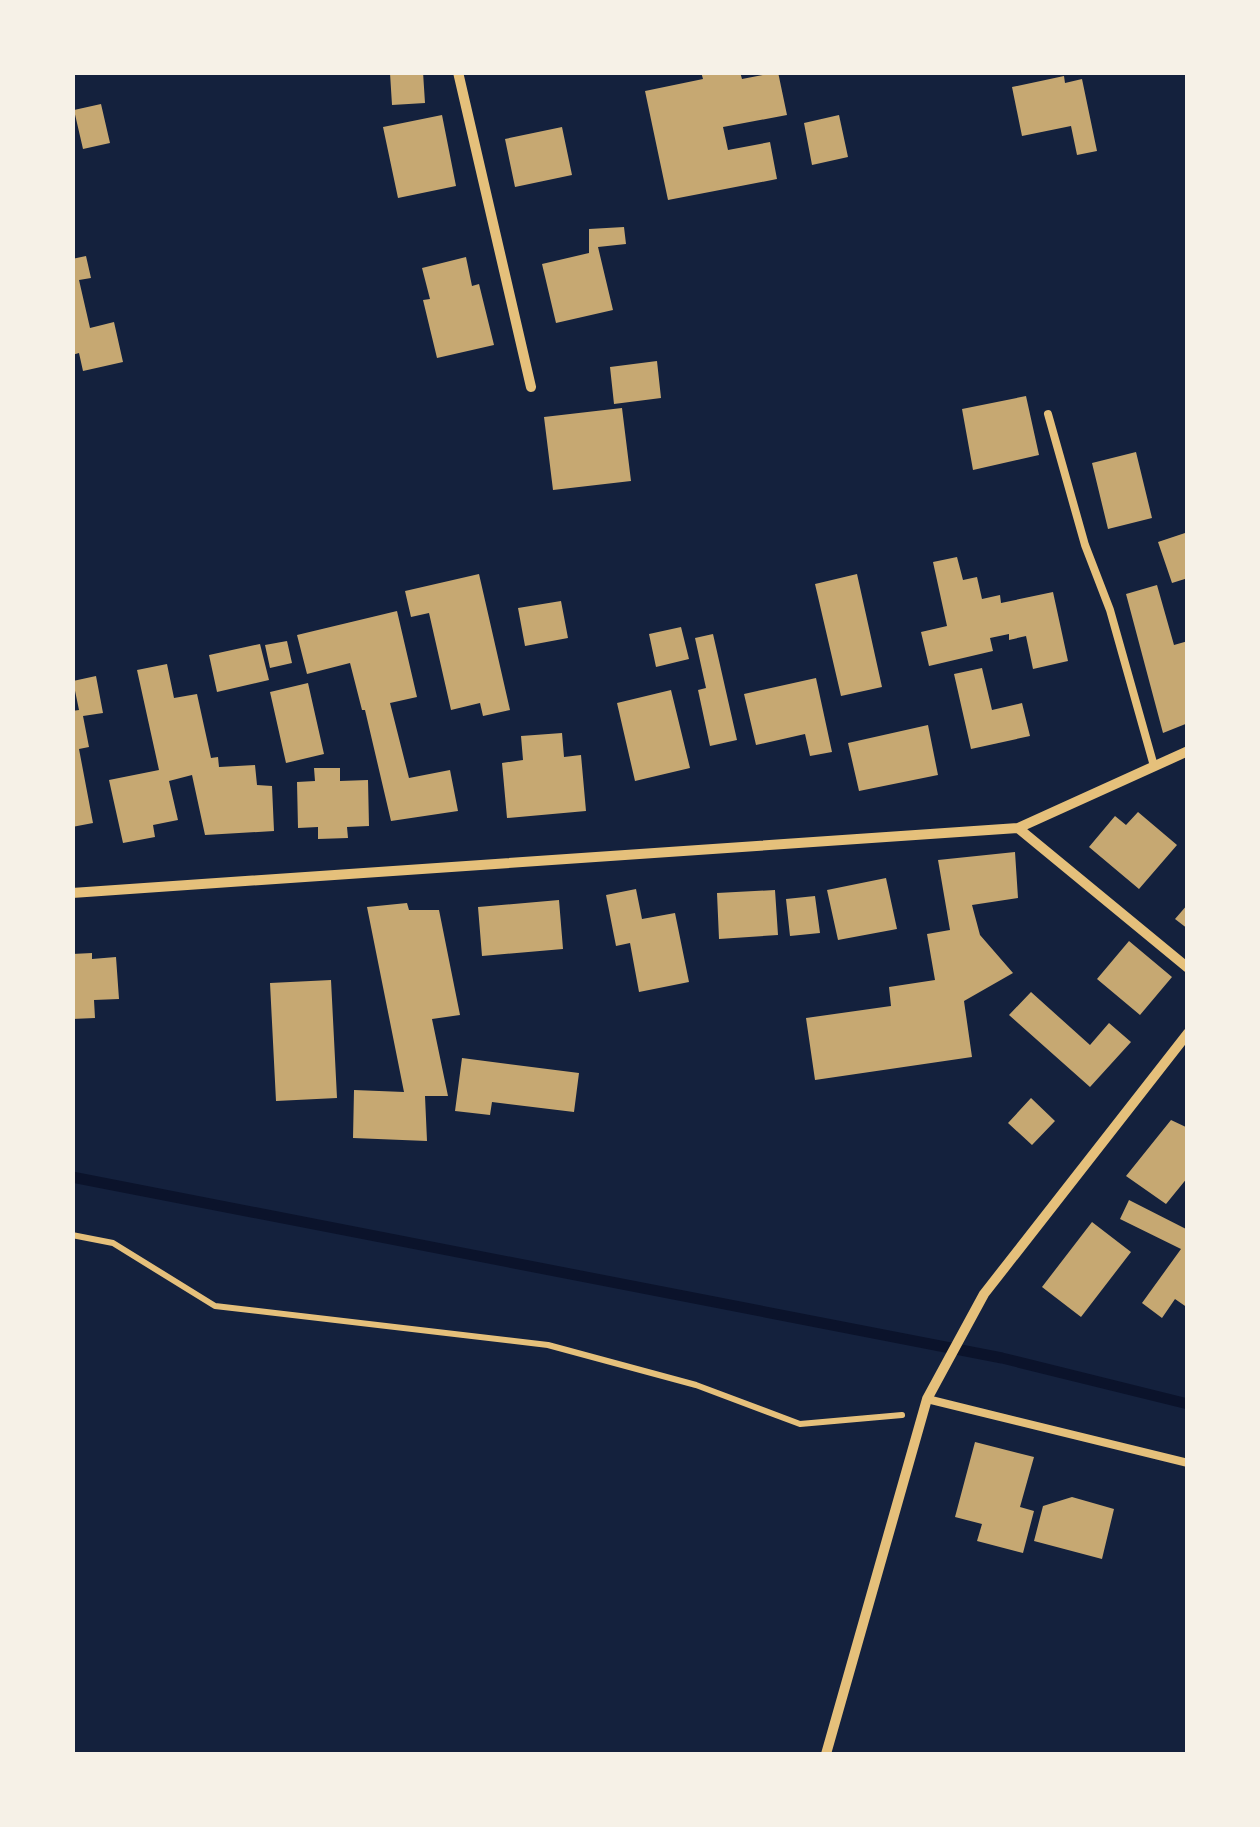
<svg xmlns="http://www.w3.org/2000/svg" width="1260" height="1827" viewBox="0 0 1260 1827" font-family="Lora,serif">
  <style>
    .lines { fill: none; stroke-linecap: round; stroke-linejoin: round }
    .stream { stroke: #0b132b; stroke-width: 11 }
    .building { fill: #c6a872 }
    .path { stroke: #e5c07b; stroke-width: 6 }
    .service { stroke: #e5c07b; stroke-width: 8 }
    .minor { stroke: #e5c07b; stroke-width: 10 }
  </style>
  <rect width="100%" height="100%" fill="#14213d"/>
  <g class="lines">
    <path class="stream" d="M72,1177l930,181 186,46"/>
  </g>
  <path class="building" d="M423,72l2,31 -33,2 -2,-32z
    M701,72h39l2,7 36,-7 9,43 -64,12 5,23 42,-8 7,37 -109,21 -23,-109 58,-12z
    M1064,76l1,7 17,-4 15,72 -20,4 -6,-29 -49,10 -10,-49z
    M101,104l9,39 -27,6 -9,-39z
    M442,115l14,71 -58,12 -15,-71z
    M839,115l9,42 -36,8 -8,-42z
    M562,127l10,48 -57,12 -10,-48z
    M624,227l2,17 -28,3 15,63 -57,13 -14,-59 47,-11v-24z
    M86,256l5,22 -12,2 11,48 24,-6 9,40 -40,9 -4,-18 -7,2v-96z
    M466,257l6,29 7,-2 15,61 -57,13 -14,-58 7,-1 -8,-31z
    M657,361l4,37 -47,6 -4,-37z
    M1026,396l13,59 -66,15 -11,-61z
    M622,408l9,73 -78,9 -9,-73z
    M1136,452l16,66 -44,11 -16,-66z
    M1188,532v46l-16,5 -14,-41z
    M957,557l6,23 14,-3 5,22 18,-4 1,8 52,-11 15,69 -35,8 -7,-33 -17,4v-6l-19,4 3,13 -64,15 -8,-34 26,-6 -14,-64z
    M479,574l31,136 -27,6 -3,-13 -29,7 -22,-97 -18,4 -6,-26z
    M857,574l25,113 -41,9 -26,-112z
    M1157,585l17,60 14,-4v82l-25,10 -37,-139z
    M561,601l7,37 -43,8 -7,-38z
    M397,611l20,86 -27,6 19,75 41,-8 8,41 -67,10 -26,-111h-3l-12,-47 -43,11 -10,-39z
    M681,627l8,32 -33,8 -7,-33z
    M713,634l24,106 -27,6 -12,-56 8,-2 -11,-50z
    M287,641l5,22 -22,5 -5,-23z
    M260,644l9,36 -52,12 -8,-37z
    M167,664l7,34 23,-4 14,64 7,-1 1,10 36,-2 2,20 15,1 2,45 -69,4 -13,-60 -23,6 9,39 -25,5 2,12 -32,6 -14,-63 50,-10 -22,-100z
    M982,668l10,42 30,-7 8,33 -59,13 -17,-75z
    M96,676l7,37 -20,3 6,31 -10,2 14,74 -21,4v-116l7,-1 -6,-29z
    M816,678l16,74 -22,4 -5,-22 -49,11 -12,-51z
    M308,683l16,71 -38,9 -16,-71z
    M671,690l19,78 -55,13 -18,-78z
    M928,725l10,50 -79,16 -11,-48z
    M562,733l2,24 17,-2 5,56 -79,7 -5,-55 21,-3 -2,-24z
    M314,768h26v13l28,-1 1,46 -22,1 1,11 -30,1v-12l-20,1 -1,-46 18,-1z
    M1138,812l39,33 -38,44 -50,-42 26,-31 11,9z
    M1015,852l3,46 -46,7 8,30 33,38 -49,28 8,56 -157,23 -9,-62 85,-12 -2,-19 46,-7 -8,-46 23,-4 -12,-70z
    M886,878l11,51 -59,11 -11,-50z
    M636,889l6,30 33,-6 14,69 -50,10 -9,-49 -14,3 -10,-51z
    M775,890l3,45 -59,4 -2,-46z
    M815,896l5,37 -30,3 -4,-37z
    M559,900l4,49 -81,7 -4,-49z
    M407,903l2,7h30l21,105 -28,4 16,77h-23l2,45 -74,-3 1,-48 50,2 -37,-185z
    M1188,904v25l-13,-10z
    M1129,941l43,36 -32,38 -43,-36z
    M92,953v6l24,-2 3,42 -25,1 1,18 -23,1v-65z
    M331,980l6,118 -61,3 -6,-118z
    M1031,992l59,53 19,-22 22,19 -41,45 -81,-72z
    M462,1058l117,15 -5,39 -82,-10 -2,13 -35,-4z
    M1031,1098l24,23 -23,24 -24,-22z
    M1171,1120l17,8v49l-22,27 -40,-28z
    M1129,1200l59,30v78l-13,-9 -13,19 -20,-15 39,-54 -61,-30z
    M1092,1222l39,30 -50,65 -39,-30z
    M975,1442l59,15 -14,50 14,4 -11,42 -46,-12 5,-17 -27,-7z
    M1072,1497l42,12 -12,50 -68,-18 9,-35z"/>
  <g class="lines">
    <path class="path" d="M72,1235l41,8 102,63 333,39 148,40 104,39 102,-9"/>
    <path class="service" d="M1048,414l37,131 25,65 44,156
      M927,1399l261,64"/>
    <path class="minor" d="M458,72l73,315
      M1018,828l170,140
      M72,893l946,-65 170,-77
      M826,1754l101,-355 57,-105 204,-261"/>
  </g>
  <rect width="1260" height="1827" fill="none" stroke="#f6f1e7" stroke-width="150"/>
</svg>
